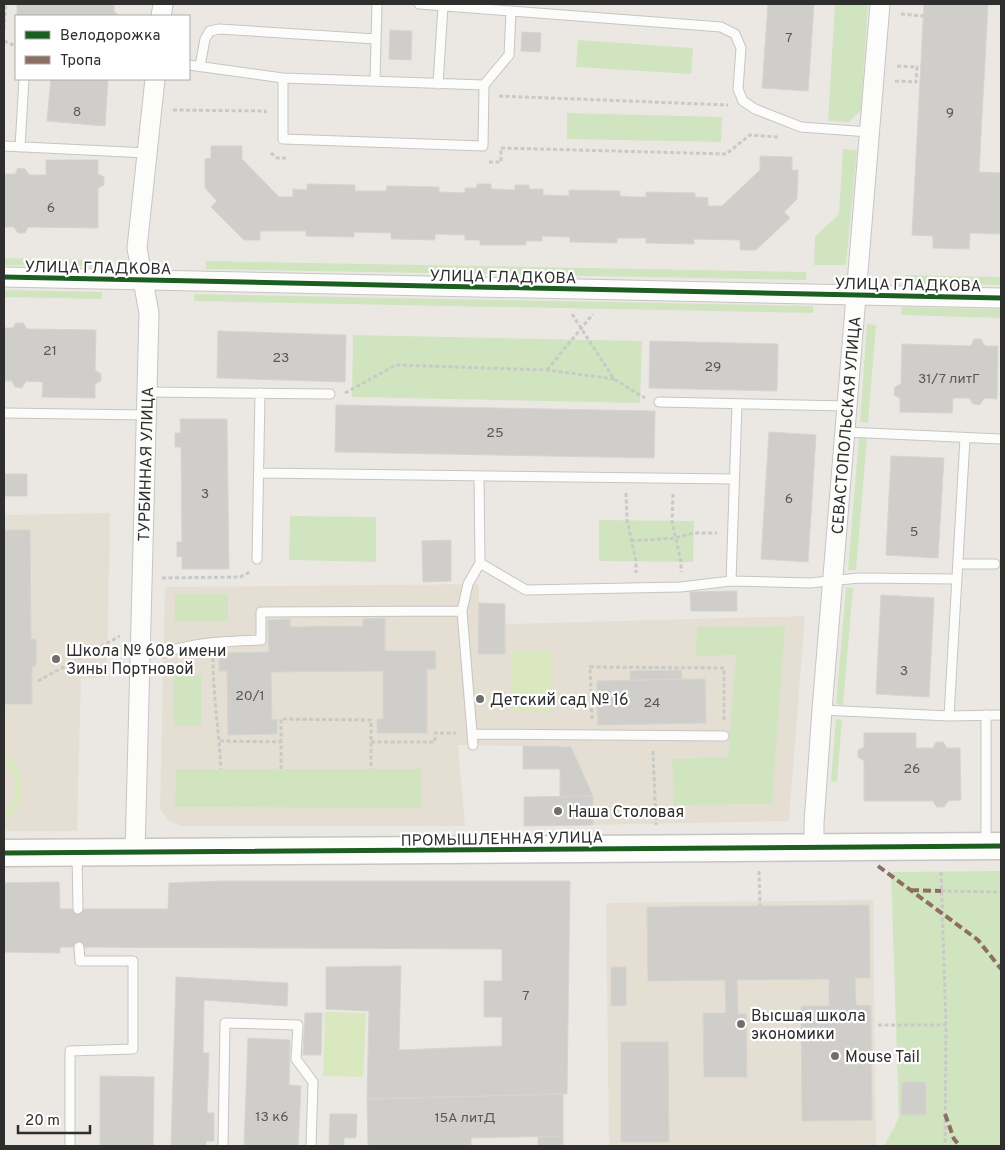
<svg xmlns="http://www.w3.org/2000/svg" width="1005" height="1150" viewBox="0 0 1005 1150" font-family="Overpass,sans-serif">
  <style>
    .education { fill: #e5dfd3 }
    .green { fill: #d0e5bf }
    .pitch { fill: #d9e8be }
    .building { fill: #d0cecb; stroke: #d6d4d0 }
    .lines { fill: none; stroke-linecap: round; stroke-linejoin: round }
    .lane-casing { stroke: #c6c5c4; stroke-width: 11 }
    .street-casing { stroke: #c6c5c4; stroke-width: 21 }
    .secondary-casing { stroke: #c6c5c4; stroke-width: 29 }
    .path { stroke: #c9c9c8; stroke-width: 3; stroke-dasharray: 4 2.5; stroke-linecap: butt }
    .lane { stroke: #fcfcfb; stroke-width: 9 }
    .street { stroke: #fcfcfb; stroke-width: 19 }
    .secondary { stroke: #fcfcfb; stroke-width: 26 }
    .quiet { stroke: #8d6e63; stroke-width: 4; stroke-dasharray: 8 4; stroke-linecap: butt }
    .cycleway-casing { stroke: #fff; stroke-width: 8 }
    .cycleway { stroke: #1b5e20; stroke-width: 5 }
    .poi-dot { fill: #706f6e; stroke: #fff; stroke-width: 2 }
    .labels { text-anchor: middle; stroke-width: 4.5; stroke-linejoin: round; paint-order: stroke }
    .number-label { font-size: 14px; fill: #585857 }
    .street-label { font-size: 16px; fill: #2e2e2e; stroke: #fff }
    .poi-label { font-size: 16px; fill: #2e2e2e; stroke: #fff; text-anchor: start }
  </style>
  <rect width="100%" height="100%" fill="#ebe8e4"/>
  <path class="education" d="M110,513l-3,164 -26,2 -4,152h-73v-316z
    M479,584v19l26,1v20l300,-8 -16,205 -196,4v-29l-22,-49 -113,-2 7,81h-284l-12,-5 -9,-12 5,-222z
    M873,900l3,245h-267l-3,-242z"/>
  <path class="green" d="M835,4h33l-7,106 -12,12 -21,-1z
    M578,40l115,8 -2,26 -115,-7z
    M567,113l155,4 -1,25 -154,-3z
    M843,149l14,1 -11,115h-32l1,-28 24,-23z
    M4,258l90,2v7l-90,-2z
    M206,261l600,11v8l-600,-11z
    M905,275l96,2v8l-96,-2z
    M4,290l98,2v7l-98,-2z
    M194,294l619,12v7l-619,-12z
    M901,307l100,2v9l-100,-3z
    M867,324l9,1 -8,98 -8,-1z
    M353,335l289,6 -2,62 -288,-6z
    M859,437l8,1 -11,132h-8z
    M290,516l86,1v45l-87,-2z
    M599,520l95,1 -1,41 -94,-1z
    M846,587l7,1 -10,117 -7,-1z
    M175,594h53v27h-53z
    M785,626l-13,178 -98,1 -2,-46 56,-2 8,-102 -40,1 1,-29z
    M174,675h27v51h-27z
    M836,719l6,1 -5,62 -6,-1z
    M176,769h245v39l-246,-1z
    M1001,871v275h-117l15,-28 -8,-246z"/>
  <path class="pitch" d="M512,651h39v61h-39z
    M4,754c25,17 23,50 0,68 0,-15 12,-19 11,-36 0,-16 -11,-18 -11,-32z
    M325,1012l41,1 -3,64 -40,-1z"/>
  <path class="building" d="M17,4h97v7l5,5 -102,-1z
    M768,4h46l-6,87 -46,-3z
    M924,4h64l-9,168 22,1v61l-31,-1 -1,16 -36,-1v-12l-21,-1z
    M390,30l22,1 -1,29 -22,-1z
    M522,32l19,1 -1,19 -19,-1z
    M51,79h57l-3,47 -58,-5z
    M211,146h31v13l37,38h14v-8l14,1v-6l48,1v6h31l1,-5 52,1v5l26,1v-5h12v-4h14v5l24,1v-5h14v4h14v6l26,1v-6l51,1v5l12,1h14v-5l49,1v4l13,1v8h14l38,-36v-14l32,1v13h6l-1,29 -13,13 6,6 -34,32h-16v-10l-46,-1v5l-48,-1v-5h-29v5l-47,-1v-5l-28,-1v5h-16v4h-46v-5h-15v-5l-30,-1v6l-39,-1h-5v-6l-37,-1v5l-48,-1v-5h-46v9h-16l-33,-33 6,-6 -12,-13v-29l6,-1z
    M46,160h52v14l6,3v8l-6,3v40l-70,-1 -3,6h-7l-4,-6h-10v-53h11l3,-6 7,1 4,6h17z
    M16,323h7l4,6 69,1 -1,40 6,4v7l-6,3v14l-53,-1 1,-15 -17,-1 -4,7 -7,-1 -3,-6h-8v-53h9z
    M218,331l128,4 -1,47 -128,-4z
    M974,339h7l4,7h13l-1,53 -13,-1 -4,7 -7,-1 -4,-6h-16l-1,15 -52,-1v-14l-6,-3 1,-8 6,-3 1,-40 69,2z
    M650,341l128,3 -1,47 -128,-3z
    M336,405l319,6 -1,47 -319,-6z
    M180,419h47l2,150h-47v-13l-5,1v-15h5l-1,-95h-6v-14h6z
    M769,432l47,3 -8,127 -47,-3z
    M891,456l53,2 -6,100 -52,-3z
    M5,474h22v22h-22z
    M4,530h26l1,109h5v27h-4v38h-28z
    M451,540v41l-28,1 -1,-41z
    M737,591v20h-46l-1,-19z
    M881,595l53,3 -5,99 -53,-3z
    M479,603l26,1v50h-27z
    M385,618v33h50l1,18h-9v64h-50v-14h6v-48l-112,1 1,48 5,-1v15l-49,1 -1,-64h-8v-18l50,-1 -1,-32 22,-1v8l73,-1v-7z
    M681,670l1,9 -52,1v-9z
    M705,679l1,44 -108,2 -1,-44z
    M864,733h52v15h17l3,-6h7l4,6h13l1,52 -13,1 -4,6h-7l-4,-6h-69v-40l-6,-4v-7l6,-3z
    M523,746l48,1 22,49 -33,1v-28h-37z
    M593,796v29l-69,1v-29z
    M224,881h346l-3,213 -200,5 2,-88 -43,-2v-42l75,-1 -2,84 103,-4v-29h-18v-36h18v-32l-442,-2v6l-56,-1v-69l55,-1 1,27h108l1,-26z
    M869,905l1,73h-15l1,27 15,1 1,114 -70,1 -1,-115h28v-27l-92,1 1,34h8l1,63h-43l-1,-64h23l-1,-33 -77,1 -1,-74z
    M611,967h15v38l-15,1z
    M176,977l112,6 -1,23 -83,-6 -1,53h6l-2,60h7v28h-8v5h-35z
    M305,1013h17l-1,42h-18z
    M248,1038l42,2 -1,45 12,1 -3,60h-54z
    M621,1042h47l1,100h-48z
    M100,1076l54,1 -1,69h-53z
    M902,1082h24v33h-25z
    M563,1094v42l-92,2v8h-103l-1,-47z
    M330,1114h27l-1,24h-12v8h-15z
    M563,1136v10h-25v-9z"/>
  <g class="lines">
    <g class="lane-casing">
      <path id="lane" d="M419,4l302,23 14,7 6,14 -3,41 5,12 12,8 46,18 68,5
        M189,65l94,13 201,7 -1,61 -200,-7v-61
        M200,66l5,-27 5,-8 9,-2 157,10
        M375,81l2,-77
        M438,84l5,-78
        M484,85l25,-30 2,-44
        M4,146l143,7
        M20,147l4,-68
        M147,392l183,2
        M659,402l188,4
        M4,413l142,2
        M845,432l156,7
        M259,473l475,6
        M479,476l1,87 46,27 155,-3 50,-6 79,2 49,-5 98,1
        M257,559l3,-166
        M958,564h37
        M731,581l6,-177
        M462,611l6,-27 12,-21
        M163,653c32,-11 65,-12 98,-13v-28l201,-1 11,134
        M822,710l127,6 52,-1
        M986,715v130
        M949,716l16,-278
        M473,734l251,2
        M77,854l1,55
        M70,1146v-95l63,-2v-88h-53l-1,-14
        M223,1146l2,-123 73,2 -2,34 17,23 -2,64"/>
    </g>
    <g class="street-casing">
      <g id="street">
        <path d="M161,16l2,-12"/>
        <path d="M4,277l997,21"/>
        <path id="s1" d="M814,848v-25l8,-113 58,-706"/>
        <path id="s2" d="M135,853l14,-540 -12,-65 18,-169"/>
      </g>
    </g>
    <g class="secondary-casing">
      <path id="secondary" d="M4,853l997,-7"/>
    </g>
    <path class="path" d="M901,14l22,2
      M4,29l2,-25
      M4,41l12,5
      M895,81l21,1 1,-15 -20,-1
      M499,96l229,9
      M173,110l92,1 1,2
      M271,153l6,5h9
      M489,162h12v-14l225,6 24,-19 29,2
      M572,314l42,65 31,19
      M547,370l46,-56
      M345,393l51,-28 151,5 67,9
      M626,493l1,27 9,41v12
      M673,494l-1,27 9,41v10
      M631,541l45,-3 17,-5h24
      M162,578l78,-1 10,-5
      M213,658c0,37 6,74 8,111
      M38,681l82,-45
      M592,719l-2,-52 134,1v53
      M220,741l61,1
      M371,742h64v-9h21
      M653,751l3,74
      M281,769v-50l90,1v49
      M759,871l1,35
      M941,872l5,153 -1,121
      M941,891l60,1
      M878,1025h68"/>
    <use href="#lane" class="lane"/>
    <use href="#street" class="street"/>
    <use href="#secondary" class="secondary"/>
    <path class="quiet" d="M878,866l100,74 23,29
      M911,890l30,1
      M945,1114l9,25 6,7"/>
    <g class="cycleway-casing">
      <path id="cycleway" d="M4,277l997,21
        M4,853l997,-7"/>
    </g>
    <use href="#cycleway" class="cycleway"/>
  </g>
  <g class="poi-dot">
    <circle cx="56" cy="659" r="5"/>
    <circle cx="480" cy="699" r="5"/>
    <circle cx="558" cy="811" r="5"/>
    <circle cx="741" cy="1024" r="5"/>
    <circle cx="835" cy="1056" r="5"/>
  </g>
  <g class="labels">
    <g class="number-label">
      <text x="789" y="42">7</text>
      <text x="77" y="116">8</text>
      <text x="950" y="117">9</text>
      <text x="51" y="212">6</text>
      <text x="50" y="355">21</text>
      <text x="281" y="362">23</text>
      <text x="713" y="371">29</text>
      <text x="949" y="383">31/7 литГ</text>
      <text x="495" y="437">25</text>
      <text x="205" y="498">3</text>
      <text x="789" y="503">6</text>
      <text x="914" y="536">5</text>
      <text x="904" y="675">3</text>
      <text x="250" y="700">20/1</text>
      <text x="652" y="707">24</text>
      <text x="912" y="773">26</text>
      <text x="526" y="1000">7</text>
      <text x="272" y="1121">13 к6</text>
      <text x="465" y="1122">15А литД</text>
    </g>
    <g class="street-label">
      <text transform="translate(98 267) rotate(1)" y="6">УЛИЦА ГЛАДКОВА</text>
      <text transform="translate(503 276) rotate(1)" y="6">УЛИЦА ГЛАДКОВА</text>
      <text transform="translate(908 284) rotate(1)" y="6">УЛИЦА ГЛАДКОВА</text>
      <text dy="6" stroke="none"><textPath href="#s1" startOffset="424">СЕВАСТОПОЛЬСКАЯ УЛИЦА</textPath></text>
      <text dy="6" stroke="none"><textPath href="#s2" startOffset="389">ТУРБИННАЯ УЛИЦА</textPath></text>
      <text transform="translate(502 838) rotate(-1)" y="6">ПРОМЫШЛЕННАЯ УЛИЦА</text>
    </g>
    <g class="poi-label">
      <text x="66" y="656">Школа № 608 имени<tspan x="66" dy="18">Зины Портновой</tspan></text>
      <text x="490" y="705">Детский сад № 16</text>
      <text x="568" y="817">Наша Столовая</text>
      <text x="751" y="1021">Высшая школа<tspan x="751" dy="18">экономики</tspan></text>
      <text x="845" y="1062">Mouse Tail</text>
    </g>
  </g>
  <rect width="1005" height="1150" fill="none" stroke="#2e2e2e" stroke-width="10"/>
  <rect x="15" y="15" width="175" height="65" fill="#ffffff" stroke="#ababab"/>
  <rect x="25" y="31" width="25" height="8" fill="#1b5e20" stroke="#ababab"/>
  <text x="60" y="40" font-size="15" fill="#2e2e2e">Велодорожка</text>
  <rect x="25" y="56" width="25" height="8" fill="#8d6e63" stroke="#ababab"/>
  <text x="60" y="65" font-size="15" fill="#2e2e2e">Тропа</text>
  <path d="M18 1125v8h72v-8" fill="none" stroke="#2e2e2e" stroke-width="2.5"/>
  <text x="25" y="1125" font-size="15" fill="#2e2e2e" stroke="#ffffff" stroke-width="4" paint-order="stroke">20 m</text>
</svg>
